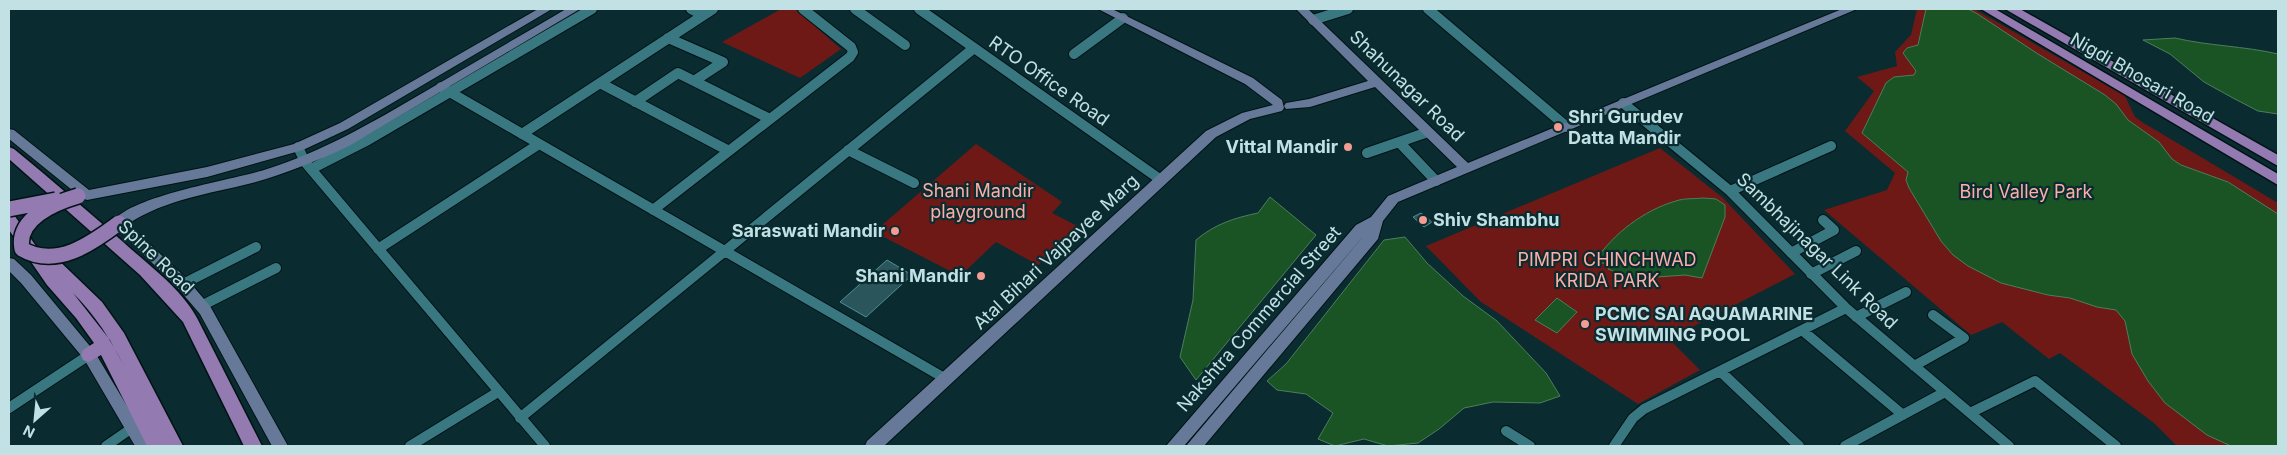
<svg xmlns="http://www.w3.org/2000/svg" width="2287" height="455" viewBox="0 0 2287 455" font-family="Inter,sans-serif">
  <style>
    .green { fill: #6f1917 }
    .water { fill: #1a5424; stroke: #4c7e5e }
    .building { fill: #29555b; stroke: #4f8d95 }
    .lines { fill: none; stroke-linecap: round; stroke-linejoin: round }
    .street-casing { stroke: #021315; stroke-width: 12 }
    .secondary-casing { stroke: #021315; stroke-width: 2 }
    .primary-casing { stroke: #021315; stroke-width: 3 }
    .street { stroke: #3a7881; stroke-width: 10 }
    .secondary { fill: #667998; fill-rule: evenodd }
    .primary { fill: #937ab0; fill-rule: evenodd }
    .primary-bridge-casing { stroke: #021315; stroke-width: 18; stroke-linecap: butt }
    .primary-bridge { stroke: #937ab0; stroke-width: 15 }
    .poi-dot { fill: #f59c92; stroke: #0a2c30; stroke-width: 2 }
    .labels { text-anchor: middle; stroke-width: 4.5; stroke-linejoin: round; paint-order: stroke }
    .street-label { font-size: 18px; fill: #c2e1e5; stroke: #0a2c30 }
    .poi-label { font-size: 18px; font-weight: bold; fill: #c2e1e5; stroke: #0a2c30; text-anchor: start }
    .park-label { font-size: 18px; fill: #fcafa6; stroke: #0a2c30 }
  </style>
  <rect width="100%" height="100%" fill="#0a2c30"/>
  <path class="green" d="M781,9h14l46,40 -41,29 -78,-36z
    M1917,9h57l151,87 10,21 7,5 136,81v243h-101l-23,-23 -94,-70 -11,6 -47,-37 -31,13 -147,-125 63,-20 8,-17 -50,-42 29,-40 -17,-14 40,-11 -2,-14 16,-17z
    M976,144l86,58 -10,11 29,15 -43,37 -42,-23 -36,34 -86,-44z
    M1660,148l63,50 72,76 -126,65 31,31 -62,34 -157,-102 -55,-56z"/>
  <path class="water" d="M1926,9h42l8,4 62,41 67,41 11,9 12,16 31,22 13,17 9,6 47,17 50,32v232h-47l-24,-11 -42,-32 -17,-22 -16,-27 -7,-33 -9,-11 -19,-3 -27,-9 -22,-3 -47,-12 -33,-17 -15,-11 -12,-14 -32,-53 -3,-8 2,-8 -46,-39 24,-50 8,-6 20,-2 2,-4 -13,-18 4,-5 11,-3z
    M2175,38c34,8 69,8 103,16v60l-20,-3 -25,-13 -29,-16 -34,-28 -27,-14z
    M1270,197l46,38 -120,145 -16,-23 13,-57 3,-60c19,-16 38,-22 62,-27z
    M1703,198l13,1 9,6v12l-23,61 -17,-3 -28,2 -3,8h-5l-41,-16 2,-4 -15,-4c18,-27 49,-51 81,-60 8,-3 18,-2 27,-3z
    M1405,237l22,26 36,33 34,25 49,52 14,23 -20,7 -47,-1 -29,6 -25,21 -21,14 -30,3 -24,-7 -29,7 -17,-7 15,-26 -27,-19 -29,-4 -10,-9 19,-17 98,-124z
    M1557,298l20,14 -20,21 -22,-13z"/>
  <path class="building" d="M1421,213l11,9 -8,5 -11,-10z
    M887,260l25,15 -46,42 -26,-15z"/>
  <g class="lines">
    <g class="street-casing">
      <path id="street" d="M691,9l4,2 2,-2
        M855,9l50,36
        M919,9l242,171
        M1428,9l139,118
        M1313,20l35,-11
        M668,38l55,24 -29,19
        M1074,54l49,-36
        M600,83l129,68
        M441,87l505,292
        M635,102l43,-29 92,46
        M1623,103l107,88 116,117 163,138
        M522,134l191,-125
        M1399,142l37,39
        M298,147l7,15 240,284
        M848,150l66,33
        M1367,153l61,-21
        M311,169l57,-29 224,-131
        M1730,191l101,-45
        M653,210l197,-153 3,-5 -2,-5 -48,-38
        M378,249l161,-105
        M1791,253l43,-23 -11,-10
        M1811,274l45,-23
        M183,284l73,-37
        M201,306l75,-38
        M1856,317l50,-25
        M1802,330l101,85
        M1914,366l50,-28 -31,-23
        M1720,371l79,75
        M9,408l80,-53
        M1970,413l65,-32 81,65
        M520,418l454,-370
        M1506,431l24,15
        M106,446l26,-18
        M410,446l88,-54
        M1614,446l19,-28 11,-9 202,-101
        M1845,446l100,-54"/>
    </g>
    <g class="secondary-casing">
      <path id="secondary" d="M538,9h14l-204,120 -45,21 -96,27 -120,23 -5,-2 -73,-59v-10l5,1 75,60 118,-23 87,-23 46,-21z
        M566,9h14l-231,137c-32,15 -64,28 -97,37 -43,11 -86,16 -124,41l58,54 24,28 78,140h-16l-72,-132 -24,-28 -62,-60 -2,-3c16,-27 120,-43 152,-53 58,-18 109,-48 162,-79 47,-28 94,-55 140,-82z
        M1098,9h14l141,69 29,22 2,8 -2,3 -32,8 -34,18 -332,309h-19l2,-5 339,-310 36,-18 31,-8 -28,-21z
        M1296,9h12l160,154 374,-154h15l-459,193 -15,19 -5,18 -174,207h-18l181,-214 -183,214h-18l190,-221 15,-8 17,-21 69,-29 -82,-80 -65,20 -24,2 -2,-3 2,-3 23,-4 59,-18z
        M9,258l5,1 17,16 63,76 57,95h-16l-51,-87 -63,-76 -12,-12z"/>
    </g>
    <g class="primary-casing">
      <path id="primary" d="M1981,9h14l283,165v11z
        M2005,9h15l258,146v11z
        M9,147l5,2c37,30 72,61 108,92 25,23 59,47 75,77l65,128h-18l-61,-124 -43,-47 -131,-116z
        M9,214l5,1 27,38h10l51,49 22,31 59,113h-18l-21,-42 21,42h-18l-46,-91 -12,7 -6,-2 -2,-5 2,-5 11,-7 -18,-25 -29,-33 -38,-55zM73,293c22,22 37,45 51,73l-14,-26z"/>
    </g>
    <use href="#street" class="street"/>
    <use href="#secondary" class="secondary"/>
    <use href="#primary" class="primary"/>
    <g class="primary-bridge-casing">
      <path id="primary-bridge" d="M78,196c-24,7 -62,23 -56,53 34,20 69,-5 97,-26
        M9,209l47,-9"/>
    </g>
    <use href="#primary-bridge" class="primary-bridge"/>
  </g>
  <g class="poi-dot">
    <circle cx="1558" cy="127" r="5"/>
    <circle cx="1348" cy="147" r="5"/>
    <circle cx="1423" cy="220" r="5"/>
    <circle cx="895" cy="231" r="5"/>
    <circle cx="981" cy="276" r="5"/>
    <circle cx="1585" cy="324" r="5"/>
  </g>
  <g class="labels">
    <g class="street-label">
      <text transform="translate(2142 78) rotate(30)" y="6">Nigdi Bhosari Road</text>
      <text transform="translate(1049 81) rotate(35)" y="6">RTO Office Road</text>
      <text transform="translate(1407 86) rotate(44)" y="6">Shahunagar Road</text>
      <text transform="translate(1817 251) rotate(44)" y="6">Sambhajinagar Link Road</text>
      <text transform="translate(1056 252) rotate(-43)" y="6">Atal Bihari Vajpayee Marg</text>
      <text transform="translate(156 257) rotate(44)" y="6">Spine Road</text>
      <text transform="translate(1259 319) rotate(-49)" y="6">Nakshtra Commercial Street</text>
    </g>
    <g class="poi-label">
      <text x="1568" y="123">Shri Gurudev<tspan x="1568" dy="21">Datta Mandir</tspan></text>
      <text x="1338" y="153" text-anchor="end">Vittal Mandir</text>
      <text x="1433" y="226">Shiv Shambhu</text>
      <text x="885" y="237" text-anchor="end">Saraswati Mandir</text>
      <text x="971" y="282" text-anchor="end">Shani Mandir</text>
      <text x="1595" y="320">PCMC SAI AQUAMARINE<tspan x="1595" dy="21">SWIMMING POOL</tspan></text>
    </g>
    <g class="park-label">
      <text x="978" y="197">Shani Mandir<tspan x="978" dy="21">playground</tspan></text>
      <text x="2026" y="198">Bird Valley Park</text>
      <text x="1607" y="266">PIMPRI CHINCHWAD<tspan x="1607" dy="21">KRIDA PARK</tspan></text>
    </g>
  </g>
  <rect width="2287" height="455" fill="none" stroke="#c2e1e5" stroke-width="20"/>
  <g transform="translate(35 420) rotate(207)" stroke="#0a2c30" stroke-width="4" paint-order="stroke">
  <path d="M0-4L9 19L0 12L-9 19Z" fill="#c2e1e5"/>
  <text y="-8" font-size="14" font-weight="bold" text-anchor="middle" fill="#c2e1e5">N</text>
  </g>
</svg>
